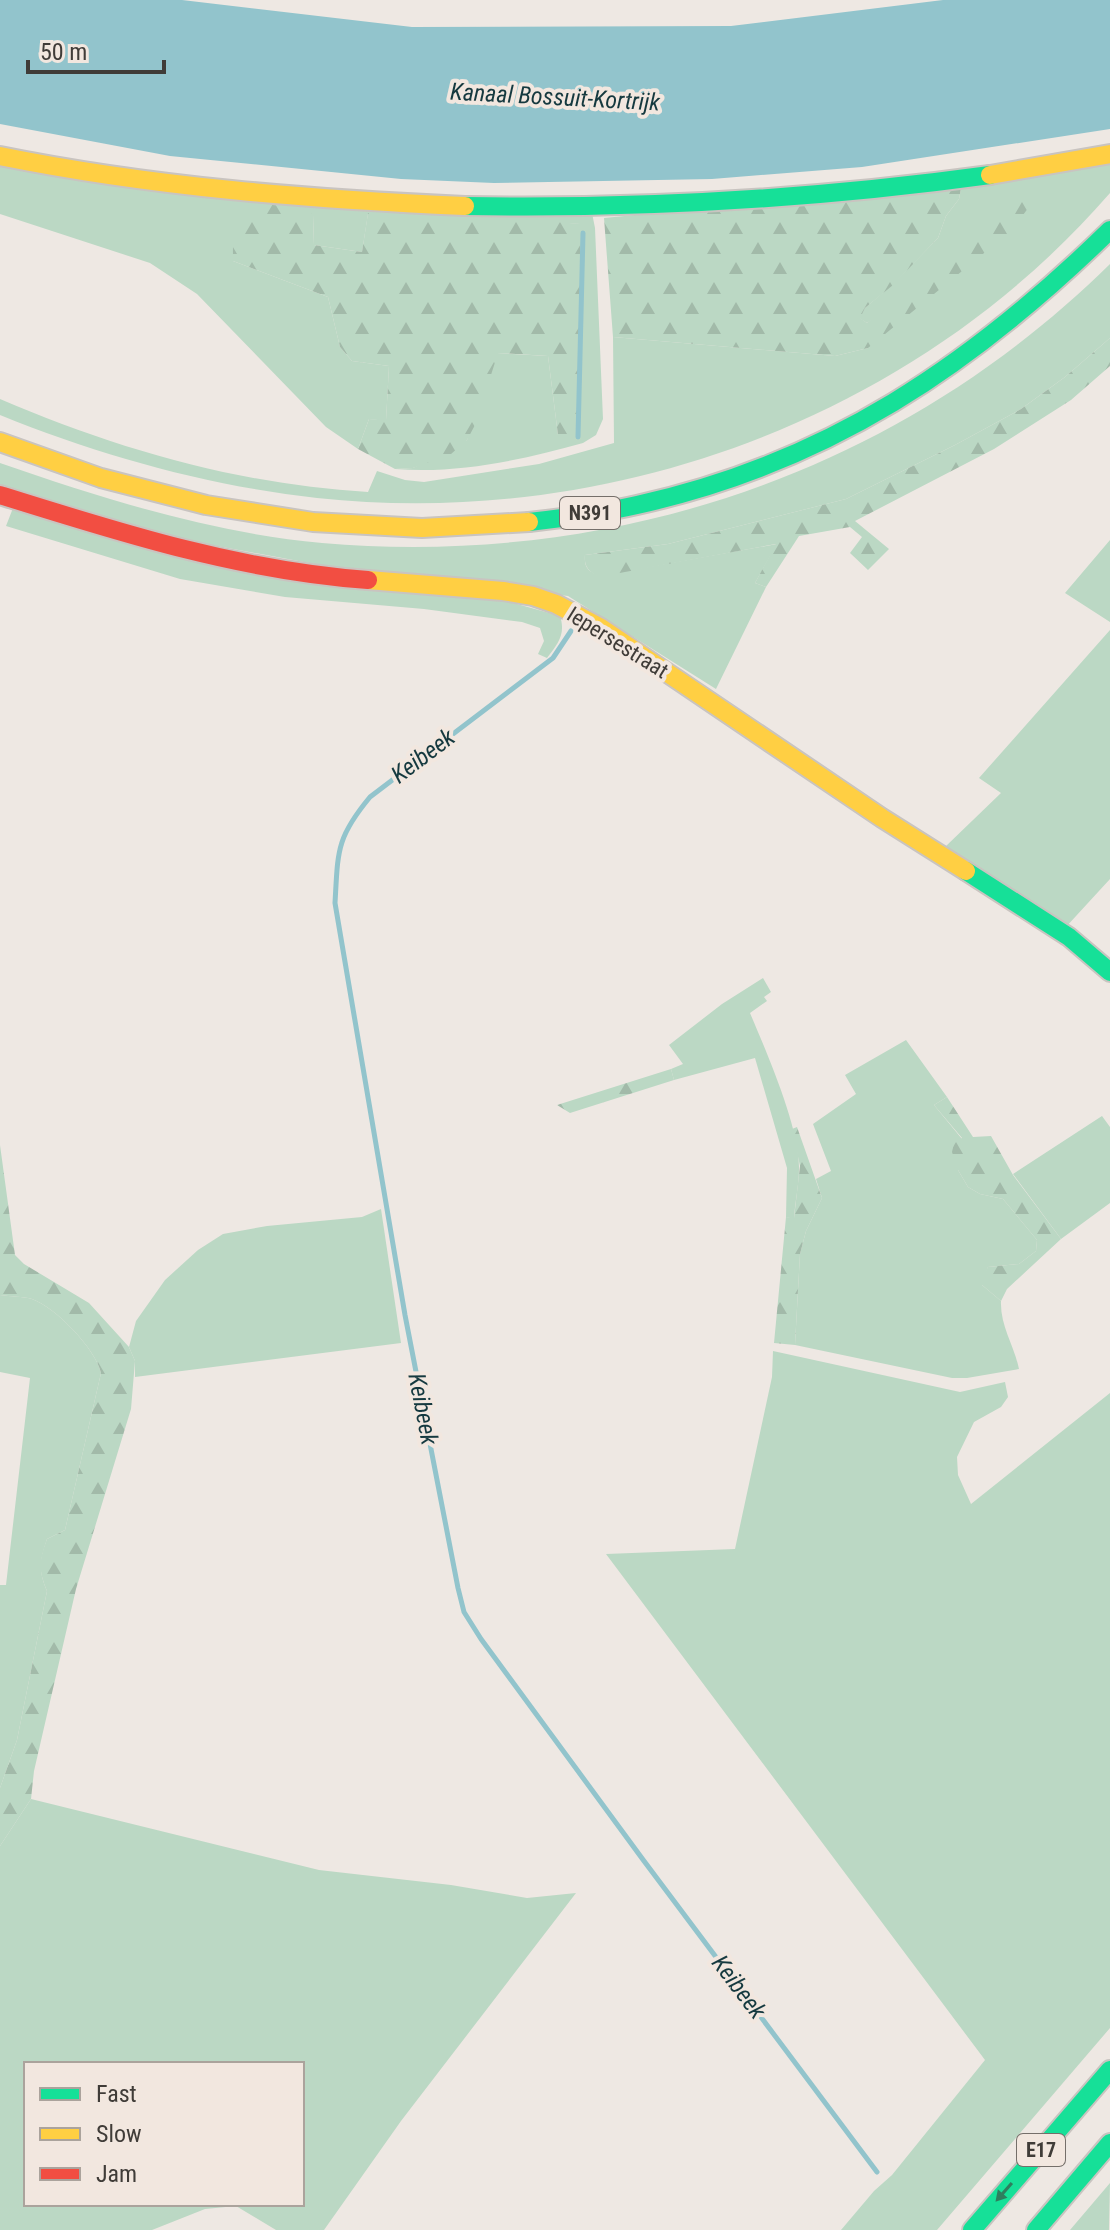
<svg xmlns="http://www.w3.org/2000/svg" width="1110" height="2230" viewBox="0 0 1110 2230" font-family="'Roboto Condensed',sans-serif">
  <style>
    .grass { fill: #bbd8c4; fill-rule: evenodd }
    .forest { fill: url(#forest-firs) }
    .water { fill: #92c4cc }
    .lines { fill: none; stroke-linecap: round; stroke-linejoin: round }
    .stream { stroke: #92c4cc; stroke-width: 5 }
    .fast-casing { stroke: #c9c4c0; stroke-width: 22 }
    .slow-casing { stroke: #c9c4c0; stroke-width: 22 }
    .jam-casing { stroke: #c9c4c0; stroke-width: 22 }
    .fast { stroke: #16e098; stroke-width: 18 }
    .slow { stroke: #ffcf43; stroke-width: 18 }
    .jam { stroke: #f24e42; stroke-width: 18 }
    .oneway { fill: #2f7e5e }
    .labels { text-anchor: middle; stroke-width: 8; stroke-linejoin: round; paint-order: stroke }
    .shield { fill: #f2e7df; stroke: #756f6a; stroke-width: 2 }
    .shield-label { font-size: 20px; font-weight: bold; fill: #403c38 }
    .street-label { font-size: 22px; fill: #403c38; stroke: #f2e7df }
    .water-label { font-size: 24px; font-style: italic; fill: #15393f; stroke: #f2e7df }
  </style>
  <defs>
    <pattern id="forest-firs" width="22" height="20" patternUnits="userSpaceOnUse" patternTransform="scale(2)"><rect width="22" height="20" fill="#bbd8c4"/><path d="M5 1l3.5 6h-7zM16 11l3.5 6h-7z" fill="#a2baa9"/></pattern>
  </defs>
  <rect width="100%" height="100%" fill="#eee8e3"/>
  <path class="grass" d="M1110,159v34c-194,224 -499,337 -793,305 -108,-12 -216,-42 -317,-83v-16c116,50 242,86 368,93l9,-21 28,9 19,2 115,-18 75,-21 -1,-106 222,19 33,-8 8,-31 -9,6 -8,-5 6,-10 28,-24 45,-46 8,-22 13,-17 3,-16z
    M0,160l592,53 3,15 8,191 -7,16 -13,8c-61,17 -124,31 -188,26l18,-1 54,-28 30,-87 51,3 10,79 21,-155 1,-56 -212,-10 -6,38 -48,-7 -1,-30 -80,46 95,36 12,50 12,14 37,5 -3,55 -17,-2 -11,30 -32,-22 -129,-133 -47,-31 -150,-49z
    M1110,264v74l-45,39 -44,32 -66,36 -109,54 -178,45 -83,11c-1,13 3,15 13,21l179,-32 -22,39 11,4 -50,102 -148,-93 -329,-40 -239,-70v-23c104,36 212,70 322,80 294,25 577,-71 788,-279z
    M13,508l479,89 68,19c6,18 -2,28 -13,42l-9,-4 6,-13 -4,-13 -18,-6 -98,-13 -139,-12 -105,-18 -174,-53z
    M1110,540v82l-45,-29z
    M1110,630v249l-45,49 -120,-81 56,-54 -22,-15z
    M763,978l8,14 -7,5 3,4 -17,12c16,38 50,115 49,156 0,16 -4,33 -5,50l-8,-2 1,-49 -32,-110 -81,22 -3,-11 12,-5 -14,-19 53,-41z
    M906,1040l41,57 -13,8 28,34 -4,31 10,17 12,7 23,5 34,41 -1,11 -17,13 -31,3 -6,18 19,16c-1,25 13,44 18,68l-52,9h-15l-157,-33 5,-91 6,-23 16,-33 -6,-19 15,-8 -18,-47 43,-30 -11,-19z
    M1102,1116l8,11v76l-49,36 -48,-65z
    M381,1209l20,134 -266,34v-16l-6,-14 7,-26 29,-41 33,-30 25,-16 44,-8 95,-9z
    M0,1295c11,2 22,1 32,4 23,8 64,50 69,74l-36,157 -18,9c-7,21 -9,31 0,52l-30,149 -17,48v-203h6l24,-207 -30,-6z
    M773,1351l187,41 45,-10 3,15 -7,10 -27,15 -17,35 1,18 13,29 139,-111v635l-173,202h-96l33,-39 18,-16 93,-115 -379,-506 129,-5 37,-172z
    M31,1799l288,71 132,15 76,13 49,-5 -175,228 -77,109h-48l-40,-24 -31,3 -53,21h-152v-384zM26,2064h276v140h-276z
    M1110,2183l-1,47h-39z"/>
  <path class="forest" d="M962,183l-3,16 -13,17 -8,22 -45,47 -28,23 -5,10 7,5 142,-124 12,-3 8,11 -18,24 -143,117 -33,8 -222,-19 -9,-119z
    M262,204l41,4 10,7 1,30 48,7 6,-39 125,3 87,8 1,211h-23l-10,-79 -50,-3 -23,72 -8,15 -16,14 -38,14 -18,1 -37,-20 11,-30 17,1 3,-54 -37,-5 -12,-14 -12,-50 -95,-36c0,-30 -1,-44 29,-57z
    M1110,338v28l-39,34 -77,49 -139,72 34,28 -21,21 -18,-17 12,-16 -12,-10 -51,9 -33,51 -11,-4 21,-39 -178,33c-10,-7 -14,-10 -13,-22l83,-11 178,-45 109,-54 66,-36 44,-32z
    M671,1069l3,11 -104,33 -13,-8z
    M947,1097l26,40 18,-1 22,39 48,64 -54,50 -6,12 -19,-16v-7l6,-11 31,-3 17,-13 1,-11 -34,-41 -23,-5 -12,-7 -10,-17 -6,-18 2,-9 8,-5 -28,-33z
    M797,1127l25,71 -16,33 -6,23 -5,91 -21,-2 12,-126 8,1 6,-52 -8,-37z
    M0,1145l15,110 9,9 65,39 40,44 6,14 -4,48 -55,180 -42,182 -3,28 -31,47v-58l17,-48 30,-149c-9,-22 -8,-30 0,-52l18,-9 36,-157c-5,-24 -46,-66 -69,-74 -10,-3 -21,-2 -32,-4z"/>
  <path class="water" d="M0,0h182l230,27 319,-1 212,-26h167v129l-248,38 -150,12 -218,4 -93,-4 -231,-23 -170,-32z"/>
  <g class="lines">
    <path class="stream" d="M578,437l5,-204
      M571,631l-18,27 -183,139c-34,41 -32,54 -35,106l70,412 53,273 6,24 17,27 163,222 233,311"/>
    <g class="fast-casing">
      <path id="fast" d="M465,206c177,3 350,-7 525,-31
        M529,522c36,-4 73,-9 108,-17 191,-42 335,-140 473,-275
        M966,871l103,66 41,35
        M972,2230l138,-160
        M1036,2230l74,-87"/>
    </g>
    <g class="slow-casing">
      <path id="slow" d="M0,156c153,31 309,43 465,50
        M990,175l120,-21
        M0,442l101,36 105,27 107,17 109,6 107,-6
        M368,580l135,11 30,5 23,8 45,24 281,190 84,53"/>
    </g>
    <g class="jam-casing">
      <path id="jam" d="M0,495c121,38 241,76 368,85"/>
    </g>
    <use href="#fast" class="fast"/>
    <use href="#slow" class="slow"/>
    <use href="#jam" class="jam"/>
  </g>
  <defs><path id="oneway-solid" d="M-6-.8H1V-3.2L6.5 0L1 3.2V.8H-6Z" transform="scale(2)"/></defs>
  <use class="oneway" href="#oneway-solid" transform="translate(1004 2192) rotate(131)"/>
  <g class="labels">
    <g class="shield">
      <rect x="560" y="497" width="60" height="32" rx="6"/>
      <rect x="1017" y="2134" width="48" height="32" rx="6"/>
    </g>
    <g class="shield-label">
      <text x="590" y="520">N391</text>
      <text x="1041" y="2157">E17</text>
    </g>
    <g class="street-label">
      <text transform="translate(618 642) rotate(32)" y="8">Iepersestraat</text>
    </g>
    <g class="water-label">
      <text transform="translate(555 97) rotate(3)" y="8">Kanaal Bossuit-Kortrijk</text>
      <text transform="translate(423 756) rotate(-37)" y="8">Keibeek</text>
      <text transform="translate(423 1409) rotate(79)" y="8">Keibeek</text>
      <text transform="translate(739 1987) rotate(53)" y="8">Keibeek</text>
    </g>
  </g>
  <rect x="24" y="2062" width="280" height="144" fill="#f2e7df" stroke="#aba39c" stroke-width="2"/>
  <rect x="40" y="2088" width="40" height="12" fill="#16e098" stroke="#aba39c" stroke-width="2"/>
  <text x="96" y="2102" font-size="24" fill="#403c38">Fast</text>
  <rect x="40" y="2128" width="40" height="12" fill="#ffcf43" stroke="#aba39c" stroke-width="2"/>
  <text x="96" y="2142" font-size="24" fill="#403c38">Slow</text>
  <rect x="40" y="2168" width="40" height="12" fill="#f24e42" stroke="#aba39c" stroke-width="2"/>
  <text x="96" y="2182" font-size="24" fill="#403c38">Jam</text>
  <path d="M28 60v12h136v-12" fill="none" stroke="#403c38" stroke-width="4"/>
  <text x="40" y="60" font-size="24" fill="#403c38" stroke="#f2e7df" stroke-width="6" paint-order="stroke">50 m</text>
</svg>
